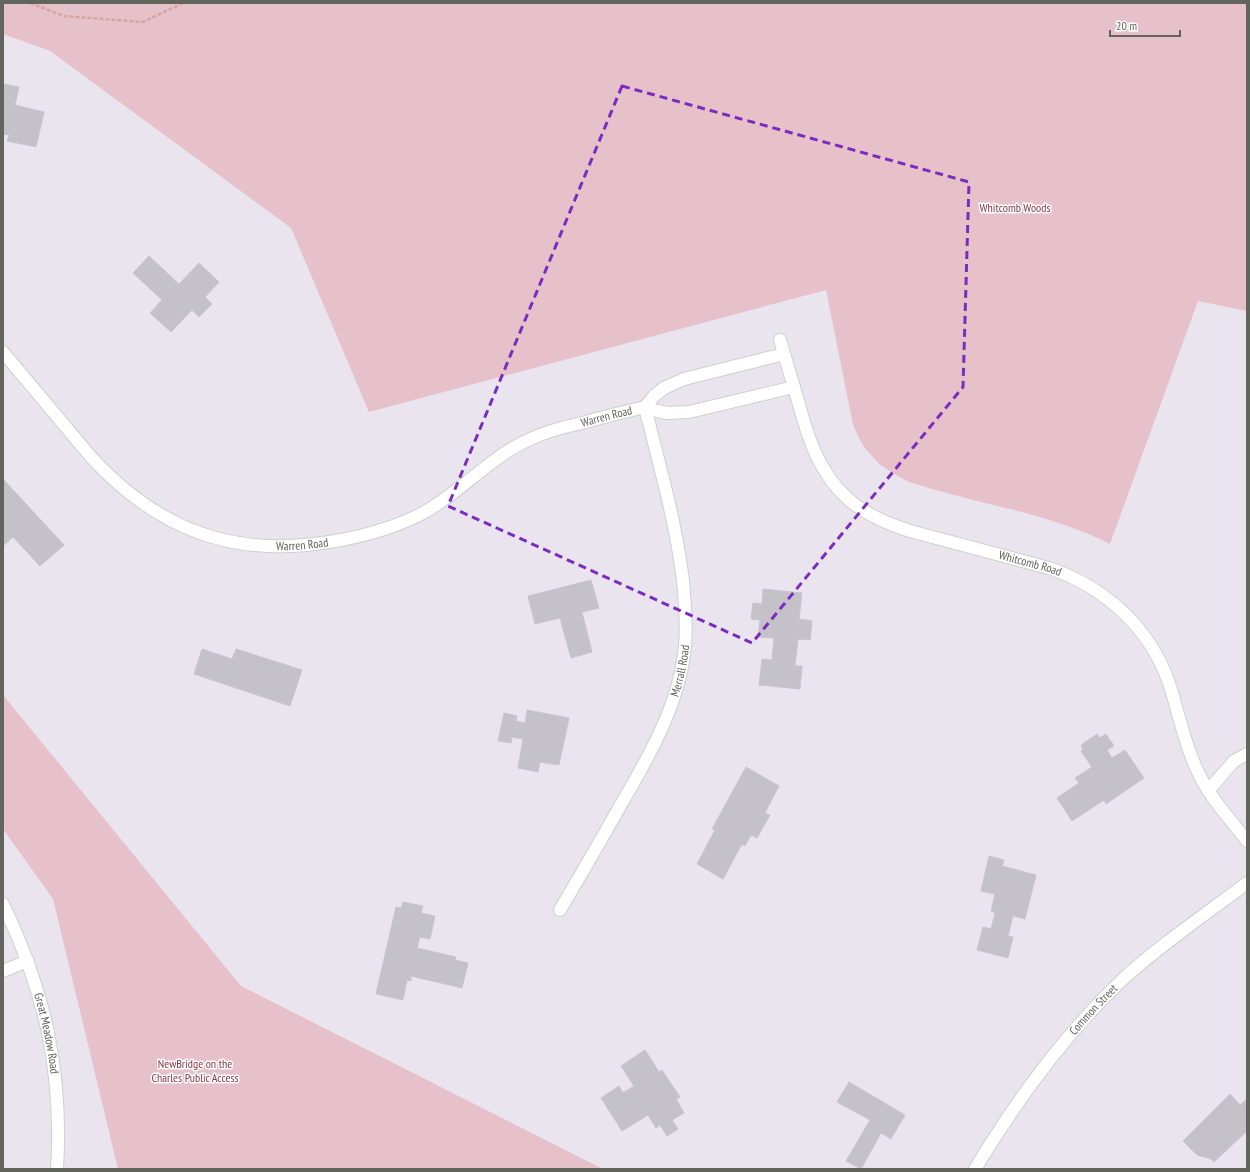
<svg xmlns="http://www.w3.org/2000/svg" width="1250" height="1172" viewBox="0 0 1250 1172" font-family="'PT Sans Narrow',sans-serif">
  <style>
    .green { fill: #e6c1c9 }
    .building { fill: #c4c1c9; stroke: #cac3d3 }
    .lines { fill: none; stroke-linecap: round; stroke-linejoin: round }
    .service-casing { stroke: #ced1cb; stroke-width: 14 }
    .minor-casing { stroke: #ced1cb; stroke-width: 14 }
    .path { stroke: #d6a5a3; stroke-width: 2.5; stroke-dasharray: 4 2; stroke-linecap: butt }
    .service { stroke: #fff; stroke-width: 12 }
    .minor { stroke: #fff; stroke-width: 12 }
    .marked { fill: none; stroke: #7b2cbf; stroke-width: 3; stroke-dasharray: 8 5; stroke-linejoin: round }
    .labels { text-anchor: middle; stroke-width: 3; stroke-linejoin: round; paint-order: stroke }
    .park-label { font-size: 12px; fill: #893745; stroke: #fff }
    .street-label { font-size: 12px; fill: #62655c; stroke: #fff }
  </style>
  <rect width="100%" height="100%" fill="#eae4ef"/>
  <path class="green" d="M3,3h1244v308l-49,-10 -88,243c-63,-32 -134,-40 -201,-62l-11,-6 -19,-12 -15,-17 -5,-9 -6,-13 -27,-135 -457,122 -78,-184 -241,-177 -47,-17z
    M3,695l238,291 362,183h-485l-65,-270 -50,-70z"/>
  <path class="building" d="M3,84l16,3 -4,18 29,7 -8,35 -29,-6 2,-6 -6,-1z
    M149,256l30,28 20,-21 20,19 -14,15 7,7 -13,13 -7,-7 -21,22 -21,-19 12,-13 -29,-27z
    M3,479l61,66 -24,21 -27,-29 -10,9z
    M591,580l8,28 -17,4 10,40 -21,6 -11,-40 -25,6 -7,-28z
    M763,589l39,4 -3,26 13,2 -2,19 -12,-1 -3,27h7l-2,23 -41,-4 3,-26 10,1 2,-22 -16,-1 2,-17 -9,-1 2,-16 9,1z
    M202,649l30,10 4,-10 66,21 -12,36 -96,-32z
    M527,710l42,8 -10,47 -19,-3 -2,10 -20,-4 5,-29 -11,-2 -1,6 -13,-2 6,-28 13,3 -1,5 9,2z
    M1097,734l3,4 6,-4 8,12 -7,4 5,8 13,-8 19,28 -38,26 -2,-4 -32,21 -15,-23 22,-15 -4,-5 17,-11 -11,-16 2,-2 -2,-4z
    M746,767l33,19 -14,27 5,2 -13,23 -6,-3 -6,11 -3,-2 -19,35 -26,-15 18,-34 -3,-1z
    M989,856l15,4 -2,6 34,9 -11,44 -12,-3 -5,20 5,1 -5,21 -31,-8 6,-23 8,2 4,-16 -4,-2 4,-17 -14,-3z
    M403,902l20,4 -2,7 14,3 -5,23 -10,-2 -3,11 39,9 -1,3 13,3 -6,25 -51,-12v5l-4,-1 -4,20 -27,-6 20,-87 5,1z
    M645,1050l14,22 3,-2 18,27 -4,2 8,14 -12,7 6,9 -11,7 -7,-11 -4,3 -8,-13 -26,16 -21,-33 18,-12 4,7 11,-7 -13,-20z
    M849,1082l56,33 -14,24 -10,-6 -20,36 -15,-8 24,-41 -33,-18z
    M1230,1094l10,11 7,-6v32l-33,31 -3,-3 -14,-4 -14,-14z"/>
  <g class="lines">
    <g class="service-casing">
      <path id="service" d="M1208,791l26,-30 13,-7
        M3,971l25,-10"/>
    </g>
    <g class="minor-casing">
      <g id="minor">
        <path id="s1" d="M780,340c6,20 12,41 18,61 10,37 21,72 50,98 18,16 40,25 62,32l139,37c55,19 100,58 120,115 10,30 15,61 29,89 12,26 32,47 49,69"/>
        <path id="s2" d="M3,352l88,105c68,74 145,102 244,84 30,-5 61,-14 88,-28 37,-20 65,-54 103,-72 18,-9 37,-14 56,-18 21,-6 42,-11 63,-16l9,-11 10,-8 20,-9 100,-25"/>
        <path d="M645,407l12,4 10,2 22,-1 105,-25"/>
        <path id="s3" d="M3,904c42,87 60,169 54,265"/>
        <path id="s4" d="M560,910c20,-34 40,-68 59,-102 29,-50 60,-102 66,-161 2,-22 0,-45 -2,-66 -7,-59 -24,-117 -38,-174"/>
        <path id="s5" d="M975,1169c41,-68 90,-135 147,-189 38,-35 84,-66 125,-97"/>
      </g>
    </g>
    <path class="path" d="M30,3l34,13 79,6 40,-19"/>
    <use href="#service" class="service"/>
    <use href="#minor" class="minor"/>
  </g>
  <path class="marked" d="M622,86l347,96 -6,205 -211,256 -304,-137z"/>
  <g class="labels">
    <g class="park-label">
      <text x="1015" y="212">Whitcomb Woods</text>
      <text x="195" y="1068">NewBridge on the<tspan x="195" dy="14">Charles Public Access</tspan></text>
    </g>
    <g class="street-label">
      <text dy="4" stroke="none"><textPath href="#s2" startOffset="711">Warren Road</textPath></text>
      <text dy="4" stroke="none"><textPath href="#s2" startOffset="375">Warren Road</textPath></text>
      <text dy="4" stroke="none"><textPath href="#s1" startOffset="370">Whitcomb Road</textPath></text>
      <text dy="4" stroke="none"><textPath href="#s4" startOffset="269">Merrall Road</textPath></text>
      <text dy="4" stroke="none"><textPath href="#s5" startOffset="199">Common Street</textPath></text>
      <text dy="4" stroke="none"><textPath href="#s3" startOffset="137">Great Meadow Road</textPath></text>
    </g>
  </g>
  <rect width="1250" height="1172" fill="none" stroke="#62655c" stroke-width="8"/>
  <path d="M1110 30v6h70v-6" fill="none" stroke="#62655c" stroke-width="2"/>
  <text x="1116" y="30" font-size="12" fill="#62655c" stroke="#ffffff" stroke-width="3" paint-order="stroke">20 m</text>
</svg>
